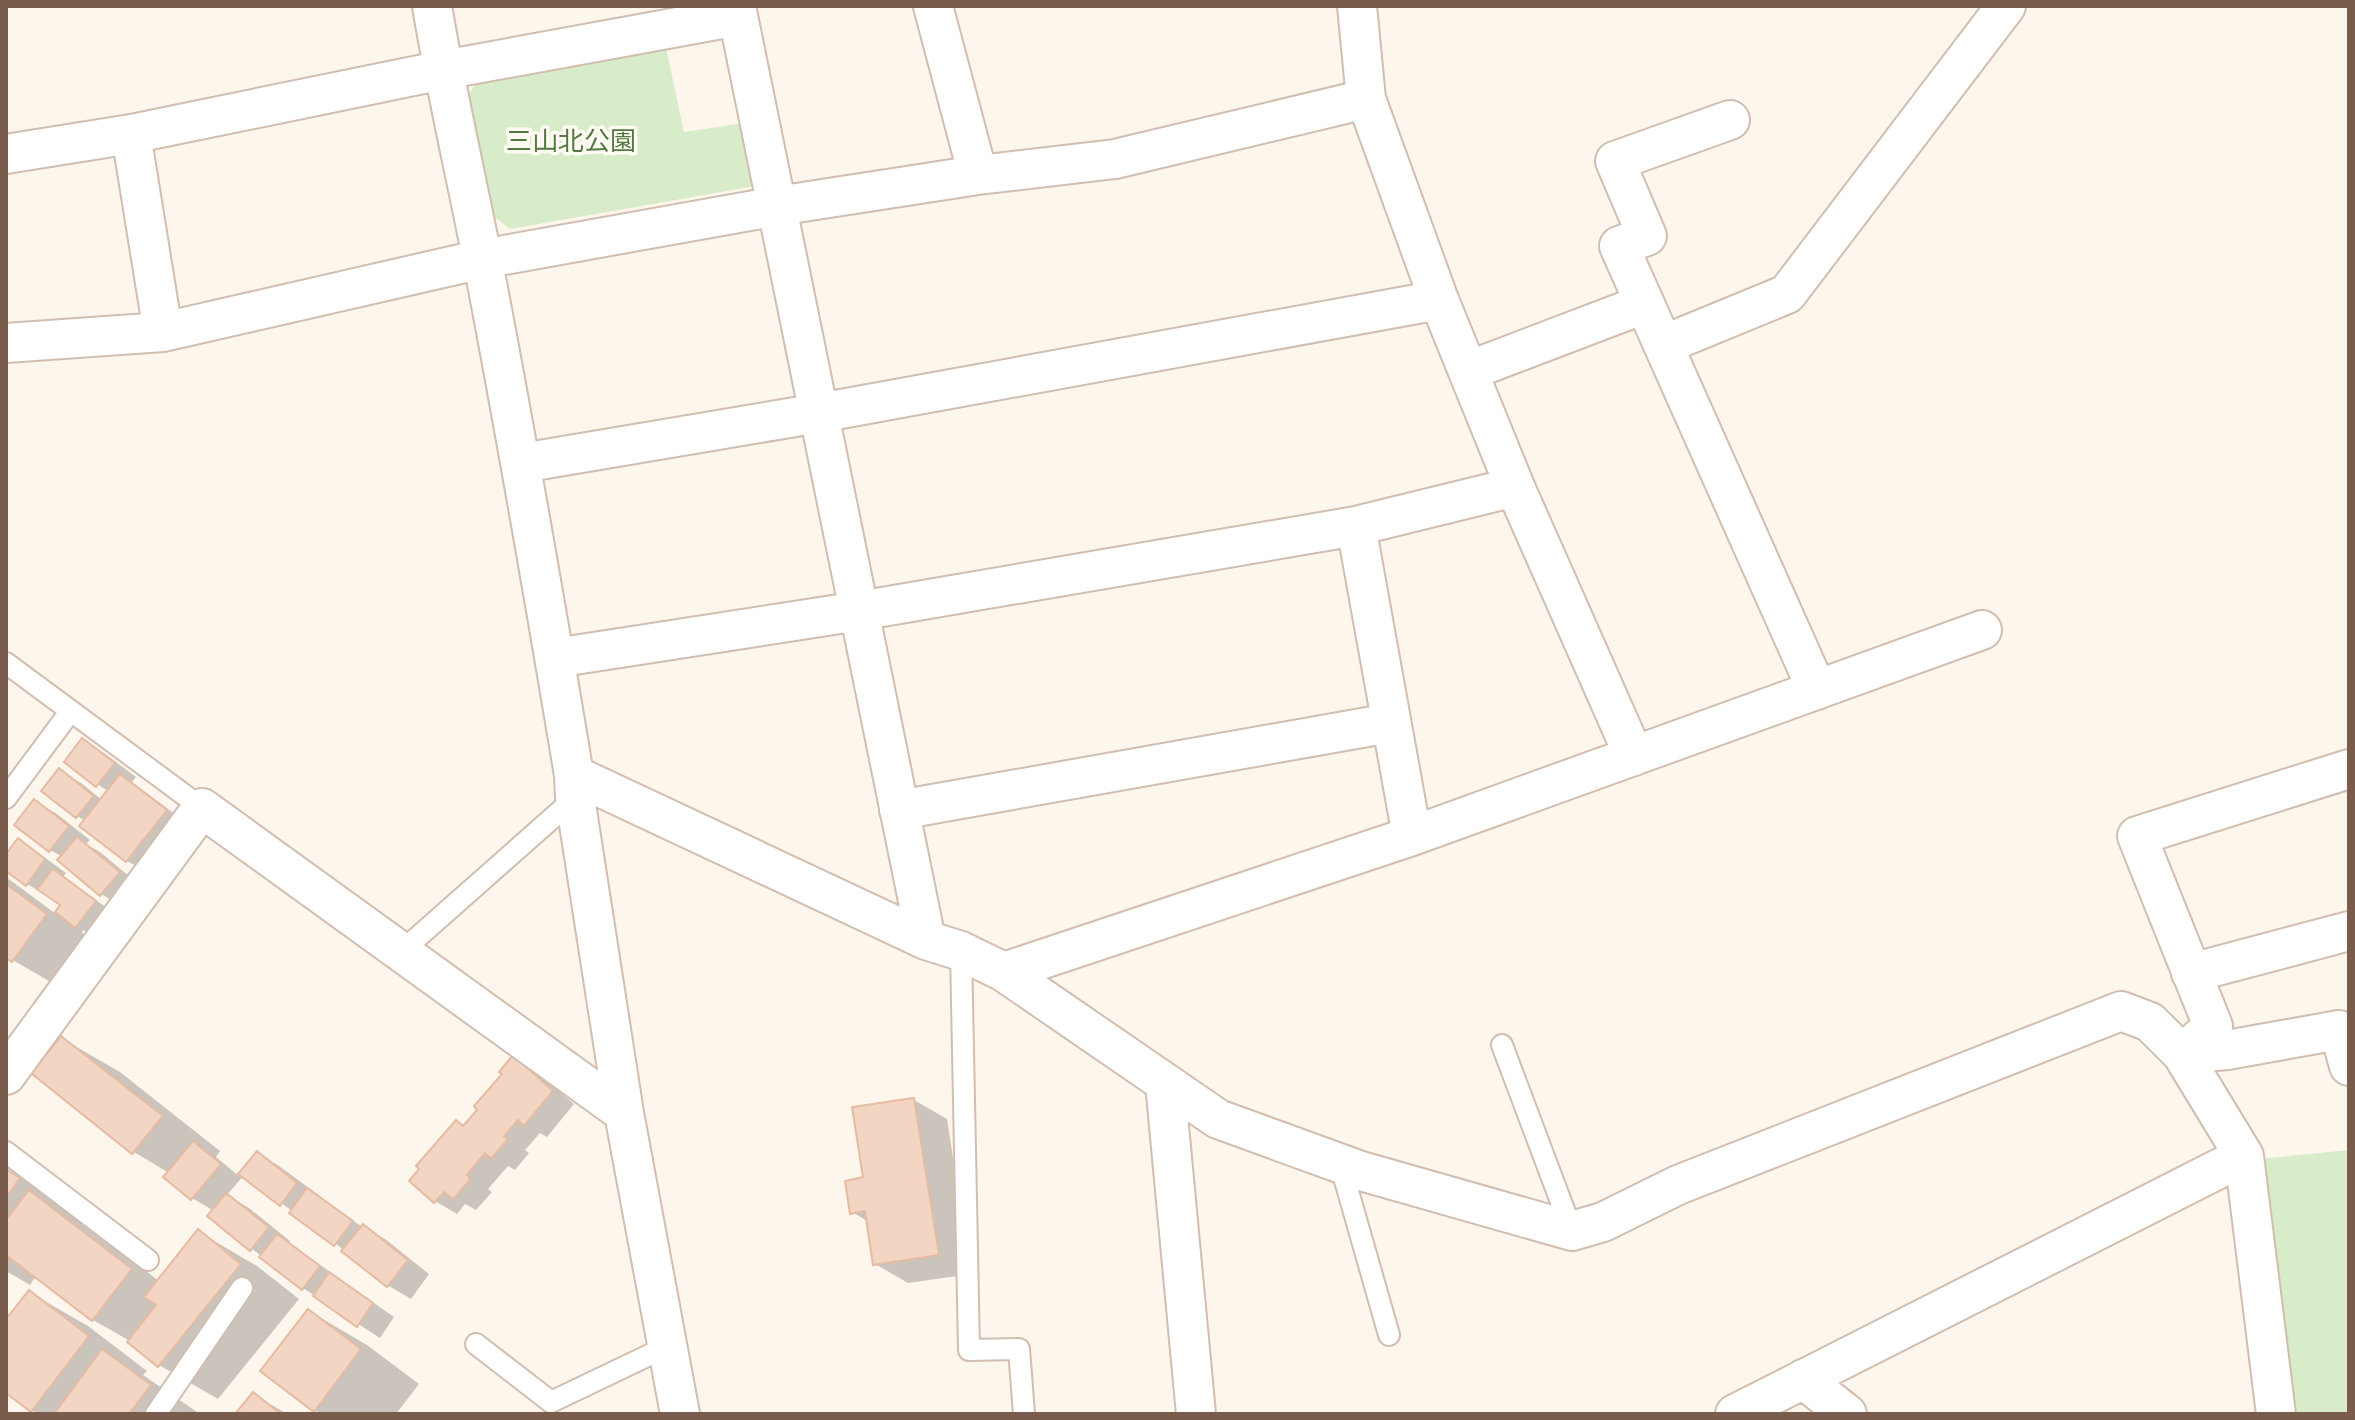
<svg xmlns="http://www.w3.org/2000/svg" width="2355" height="1420" viewBox="0 0 2355 1420" font-family="'Sofia Sans Condensed','Noto Sans JP',sans-serif">
  <style>
    .green { fill: #d8ecc9 }
    .shadow { fill: #0003 }
    .building { fill: #f3d5c3; stroke: #e6bba3; stroke-width: 2 }
    .lines { fill: none; stroke-linecap: round; stroke-linejoin: round }
    .service-casing { stroke: #d1beb0; stroke-width: 24 }
    .minor-casing { stroke: #d1beb0; stroke-width: 42 }
    .service { stroke: #fff; stroke-width: 20 }
    .minor { stroke: #fff; stroke-width: 38 }
    .labels { text-anchor: middle; stroke-width: 7; stroke-linejoin: round; paint-order: stroke }
    .park-label { font-size: 26px; fill: #537a41; stroke: #fffaf3 }
  </style>
  <rect width="100%" height="100%" fill="#fdf6ec"/>
  <path class="green" d="M666,48l18,84 67,-10 14,41 -15,24 -240,42 -19,-15 -25,-113 11,-22z
    M2349,1150v264h-57l-32,-255z"/>
  <path class="shadow" d="M82,741l22,12 32,24 -4,5 56,42 -39,49 -22,-12 -45,-35 4,-5 -9,-5 -18,-45 22,12 21,17 7,-8 -43,-30z
    M35,802l22,12 33,26 -4,4 14,8 41,34 -18,21 -22,-13 -41,-34 3,-3 -13,-7z
    M18,841l22,13 26,19 -3,4 54,38 -19,24 -15,-9 -1,3 23,17 -34,44 -65,-38v-79l50,37 7,-9 -36,-21 -21,-16v-11z
    M61,1038l59,34 100,79 -4,6 23,19 18,-23 22,13 83,61 23,12 44,35 -18,25 -22,-13 -45,-36 -100,-75 -17,20 22,13 41,33 -1,2 105,74 -14,21 -77,-50 -51,-39 -42,-33 4,-5 -22,-13 -23,-25 -35,-21 -100,-79z
    M513,1058l22,13 39,33 -27,33 -7,-4 -15,17 4,3 -14,17 -7,-4 -20,23 4,3 -16,18 -11,-6 -8,10 -22,-13 29,-74 40,-53z
    M914,1100l33,19 24,155 -63,9 -33,-19 -6,-42 -17,-10 13,-33z
    M6,1169l71,44 -3,5 14,9 71,54 40,-49 58,34 42,33 -81,100 -59,-34 -29,-24 -37,-21 -57,-44 -6,9 -24,-14z
    M29,1292l59,34 59,45 -4,4 57,39h-162l-6,-4 -26,-20v-68z
    M309,1311l58,34 52,39 -23,30h-75l-6,-4z
    M253,1394l34,20h-50z"/>
  <path class="building" d="M82,738l33,25 -19,24 -32,-25z
    M59,768l35,28 -18,22 -35,-27z
    M120,774l47,36 -41,52 -47,-36z
    M34,799l35,27 -20,26 -35,-27z
    M77,837l43,35 -20,24 -43,-36z
    M18,838l27,21 -19,27 -20,-15v-17z
    M53,869l43,32 -21,27 -20,-16 5,-7 -23,-16z
    M6,884l41,30 -35,48 -6,-4z
    M61,1036l102,80 -31,38 -101,-81z
    M513,1055l40,36 -29,35 -6,-6 -14,16 4,3 -17,20 -6,-6 -18,22 4,4 -18,20 -9,-7 -10,11 -25,-22 10,-12 -3,-3 40,-46 7,6 14,-16 -3,-4 28,-32 -3,-2z
    M914,1098l25,157 -66,10 -8,-54 -15,3 -5,-33 18,-4 -11,-70z
    M193,1141l28,23 -30,36 -28,-23z
    M257,1151l40,32 -17,23 -42,-32z
    M6,1169l14,9 -14,20z
    M307,1188l46,33 -19,25 -45,-33z
    M29,1190l103,79 -40,52 -86,-66v-35z
    M226,1193l43,34 -19,24 -43,-35z
    M363,1224l45,36 -21,27 -46,-36z
    M198,1229l43,35 -83,103 -31,-25 29,-37 -12,-8z
    M277,1234l43,32 -18,24 -43,-33z
    M329,1272l44,31 -16,24 -44,-31z
    M29,1290l60,46 -58,76 -25,-19v-74z
    M308,1309l53,40 -47,63 -54,-41z
    M102,1349l49,36 -22,29h-75z
    M253,1392l28,22h-46z"/>
  <g class="lines">
    <g class="service-casing">
      <path id="service" d="M6,663l196,145
        M6,798l64,-86
        M402,951l173,-153
        M961,951l8,399 50,-1 5,65
        M1502,1045l70,186
        M6,1152l142,108
        M1340,1163l49,172
        M476,1344l75,58 115,-55
        M156,1414l86,-126"/>
    </g>
    <g class="minor-casing">
      <path id="minor" d="M432,6c15,90 36,178 53,267 32,167 61,334 89,502l1,23 49,315 56,301
        M736,6l190,934
        M933,6l45,169
        M1357,6l9,93 73,201 76,187 119,269
        M1730,120l-115,41 32,75 -28,10 198,444
        M131,134l32,198
        M6,154l125,-20 312,-64 295,-54
        M6,343l157,-11 319,-73 295,-53 201,-31 137,-16 251,-60
        M1663,345l124,-51 219,-288
        M1468,371l176,-67
        M522,463l297,-50 620,-113
        M1356,526l56,310
        M555,658l304,-47 497,-85 159,-39
        M574,775l352,165 35,11 43,21 214,147 143,52 211,60 31,-9 75,-37 443,-174 29,11 32,32 62,102 32,258
        M899,810l491,-87
        M1004,972l408,-136 570,-206
        M2191,973l158,-42
        M2182,1054l31,-28 -76,-190 212,-67
        M2182,1054l45,-4 112,-20 10,36
        M6,1075l196,-267 422,305
        M1165,1083l31,331
        M1803,1379l44,35
        M1735,1414l509,-258"/>
    </g>
    <use href="#service" class="service"/>
    <use href="#minor" class="minor"/>
  </g>
  <g class="labels">
    <g class="park-label">
      <text x="571" y="150">三山北公園</text>
    </g>
  </g>
  <rect width="2355" height="1420" fill="none" stroke="#7a5c4d" stroke-width="16"/>
</svg>
